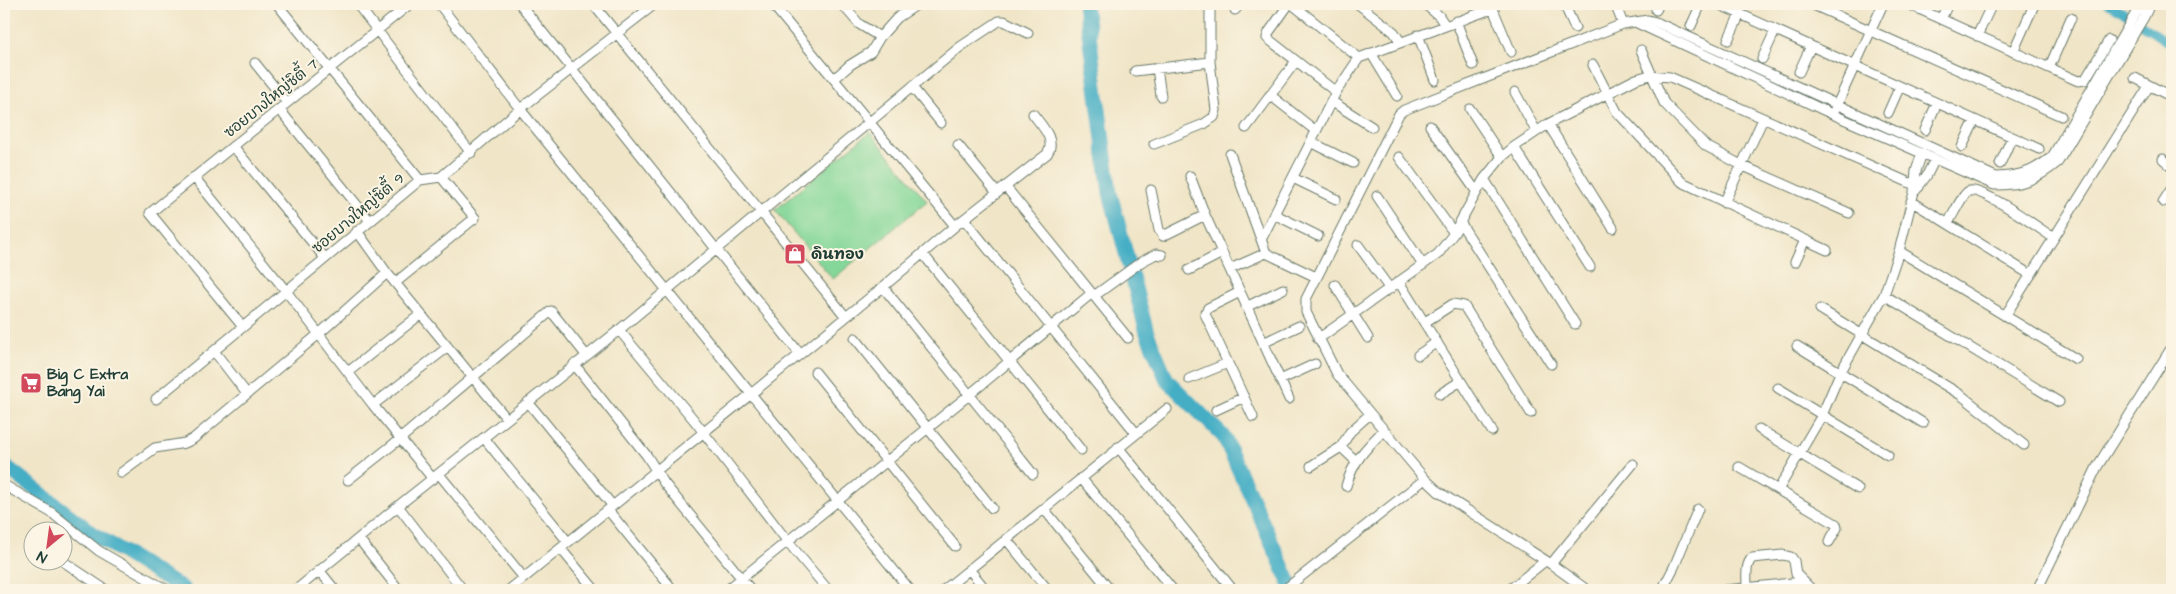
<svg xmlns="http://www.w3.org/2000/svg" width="2176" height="594" viewBox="0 0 2176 594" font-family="'Architects Daughter','Playpen Sans Thai',sans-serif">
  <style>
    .green { fill: #84d798; stroke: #528a66 }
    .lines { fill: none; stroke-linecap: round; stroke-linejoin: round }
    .canal { stroke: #45aec5; stroke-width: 9 }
    .river { stroke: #45aec5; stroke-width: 15 }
    .street-casing { stroke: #687867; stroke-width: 11 }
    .street { stroke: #fff; stroke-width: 9 }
    .labels { text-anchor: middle; stroke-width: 4; stroke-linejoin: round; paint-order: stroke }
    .street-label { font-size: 15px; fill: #1f3d34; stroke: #fcf5e5 }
    .poi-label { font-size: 15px; font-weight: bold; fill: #1f3d34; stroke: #fcf5e5; text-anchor: start }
  </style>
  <rect width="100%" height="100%" fill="#fcf5e5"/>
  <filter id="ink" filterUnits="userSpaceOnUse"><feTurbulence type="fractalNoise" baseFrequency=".02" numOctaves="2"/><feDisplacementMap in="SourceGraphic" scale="10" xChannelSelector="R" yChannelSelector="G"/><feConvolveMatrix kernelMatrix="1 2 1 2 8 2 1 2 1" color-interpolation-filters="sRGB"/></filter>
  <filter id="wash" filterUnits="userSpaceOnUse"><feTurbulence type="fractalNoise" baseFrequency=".0096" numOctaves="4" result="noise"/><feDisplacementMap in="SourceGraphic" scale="20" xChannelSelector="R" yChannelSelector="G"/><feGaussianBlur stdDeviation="1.12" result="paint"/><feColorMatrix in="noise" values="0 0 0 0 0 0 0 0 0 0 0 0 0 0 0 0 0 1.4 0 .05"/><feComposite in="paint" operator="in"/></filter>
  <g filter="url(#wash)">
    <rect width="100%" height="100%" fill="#f0e5c7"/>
    <path class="green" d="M870,132l57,69 -94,78 -58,-69z"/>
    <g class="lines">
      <path class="canal" d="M2107,4l8,3 57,38"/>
      <path class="river" d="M1085,4l25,189 37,140 20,47 57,57 69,153
        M4,465l88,68 92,57"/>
    </g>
  </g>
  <g filter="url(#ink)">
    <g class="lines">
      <g class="street-casing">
        <path id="street" d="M277,4l143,176
          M357,4l114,149
          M439,4l81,105 390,481
          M520,4l280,350
          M593,4l253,313
          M772,4l183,222
          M842,4l17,20 21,13
          M1289,4l-20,28 -2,6 69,54
          M1292,4l67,54
          M1358,4l36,28 6,9
          M1425,4l14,12 6,9
          M1491,4l20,48
          M1564,4l11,24
          M1615,4l8,20
          M1718,4l321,145
          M1811,4l250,112
          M1908,4l170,77 7,-1 24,-40
          M1235,10l5,-6
          M1656,10l3,-6
          M1941,19l7,-15
          M1456,21l17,44
          M1637,23l195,91 162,71c29,0 42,-5 64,-23l86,-145 6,-13
          M1691,26l10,-22
          M1418,35l17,45
          M1977,36l15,-32
          M1728,40l12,-26
          M1641,50l23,53 42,43 35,19 108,48
          M2013,52l21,-47
          M1371,53l26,43
          M1762,59l13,-28
          M255,63l32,40
          M1593,65l24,47 65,70 145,68
          M1157,68l4,28
          M2049,68l22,-50
          M1135,71l75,-9
          M1799,72l12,-26
          M2135,78l37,19
          M834,79l16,-14 21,-13 9,-15 17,-19 21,-14
          M912,87l29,36
          M1515,92l21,39
          M1270,95l46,36
          M1331,101l41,26
          M279,109l91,112
          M1470,109l32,48
          M1835,109l48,-105
          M1888,113l12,-27
          M1548,124l65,104
          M1430,126l46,65
          M1246,128l50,-67
          M1925,130l12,-27
          M1311,142l42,21
          M1154,144l50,-20 10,-7 2,-7 -6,-48v-58
          M958,145l39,48
          M233,146l92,112
          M1514,147l76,120
          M1962,147l13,-27
          M1230,154l36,99
          M1399,157l55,76
          M2163,159l9,8
          M2000,164l12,-27
          M1190,176l15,39 84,184
          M194,177l92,114 87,114 60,74
          M1293,178l43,21
          M1484,179l91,145
          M1005,186l123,152
          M1151,190l8,40 4,6 42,-21
          M1916,190l11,-15 8,-16
          M1377,196l46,69
          M1911,201l120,74
          M2163,202l7,-11
          M1724,203l39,-84
          M1274,214l44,22
          M964,219l172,214
          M1460,222l91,142
          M1948,223c4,-6 15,-30 21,-32 14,-4 71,38 85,47
          M357,231l30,42 120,146
          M1262,238l74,-146 23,-34 135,-50
          M1358,245l32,44
          M1899,251l177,108
          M923,254l158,196
          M1795,262l10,-22
          M1230,269l36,-16 50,24
          M1189,270l33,-17
          M1399,282l93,149
          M395,283l80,-65 -34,-41
          M1335,285l33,53
          M883,287l150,187
          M1240,292l-32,16 -3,6 48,103
          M1884,295l175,107
          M1094,296l47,-34 15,-8 6,1
          M1246,307l37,-18
          M1820,309l141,86 63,50
          M2005,316l144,-230
          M1425,322l28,-18 11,2 67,107
          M243,327l-93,-114 260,-209
          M619,330l75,90 94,122 40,48
          M855,338l137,170
          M1318,339l120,-85 16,-21 30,-54 18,-22 12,-10 34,-23 88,-45 14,-4 20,2 249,110
          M1263,343l36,-17
          M1797,346l126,77
          M214,351l33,43
          M1418,355l19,-13
          M574,364l73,92 17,27 87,107
          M348,372l73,-58
          M815,372l140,174
          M1189,379l39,-16
          M1280,380l35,-16
          M1778,388l110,67
          M1440,394l21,-13
          M156,399l264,-219 21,-3 79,-68 135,-105
          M528,402l84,103
          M373,405l75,-58
          M1216,410l28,-13
          M1759,429l99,60
          M484,438l84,104
          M1118,447l115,143
          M1341,447l15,14
          M1311,466l30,-19 9,-15 20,-18
          M1739,467l97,57 1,4 -8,14
          M121,473l34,-25 30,-5 8,-4 127,-106 67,-60
          M439,474l85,104
          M1081,478l92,112
          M348,480l52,-41 151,-128 35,44
          M4,485l48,28 47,38 68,39
          M1346,486c7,-25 20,-38 38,-56
          M1778,490l44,-75 18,-42 44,-78 15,-44 15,-59 2,-21 6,-18
          M398,506l65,84
          M1044,509l66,81
          M608,510l65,80
          M359,539l40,51
          M1006,539l42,51
          M561,549l34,41
          M64,562l42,28
          M1551,564l82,-100
          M969,569l17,21
          M319,570l16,20
          M1747,587c0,-10 -2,-22 5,-29l31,-3 8,2 3,4 2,13 16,16
          M296,590l102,-84 221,-176 341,-283 39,-26h5l24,12
          M509,590l374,-303 72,-61 92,-72c10,-14 -6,-29 -14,-40
          M727,590l242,-195 123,-102
          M944,590l223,-181
          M1284,590l141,-111
          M1509,590l36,-29
          M1587,590l-36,-26 -112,-72 -14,-13 -88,-105 -31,-62v-13l93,-185 5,-4 219,-86 25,-4 8,2 340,155c25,-1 36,-5 56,-20l89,-153
          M1662,590l12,-23 24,-58
          M1725,590l77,-8
          M2037,590l60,-123 75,-120"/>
      </g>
      <use href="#street" class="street"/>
    </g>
  </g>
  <defs>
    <g id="shop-square" transform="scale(1.125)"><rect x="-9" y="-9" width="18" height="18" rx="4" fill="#d1495b" stroke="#fcf5e5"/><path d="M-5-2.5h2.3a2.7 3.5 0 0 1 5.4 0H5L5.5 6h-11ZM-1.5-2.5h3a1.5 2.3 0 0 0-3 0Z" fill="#fff"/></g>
    <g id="supermarket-square" transform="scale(1.125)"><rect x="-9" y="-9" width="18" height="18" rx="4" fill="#d1495b" stroke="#fcf5e5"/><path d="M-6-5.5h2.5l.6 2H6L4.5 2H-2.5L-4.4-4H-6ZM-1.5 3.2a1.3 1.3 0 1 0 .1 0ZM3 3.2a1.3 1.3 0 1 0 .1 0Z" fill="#fff"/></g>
  </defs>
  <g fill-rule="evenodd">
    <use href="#shop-square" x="795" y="254"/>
    <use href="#supermarket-square" x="31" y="383"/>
  </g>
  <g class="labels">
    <g class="street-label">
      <text transform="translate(271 98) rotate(-39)" y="5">ซอยบางใหญ่ซิตี้ 7</text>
      <text transform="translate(358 213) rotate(-40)" y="5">ซอยบางใหญ่ซิตี้ 9</text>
    </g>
    <g class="poi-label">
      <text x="811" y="259">ดินทอง</text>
      <text x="47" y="379">Big C Extra<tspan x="47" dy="17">Bang Yai</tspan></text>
    </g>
  </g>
  <rect width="2176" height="594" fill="none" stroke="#fcf5e5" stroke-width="20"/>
  <g transform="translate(48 546) rotate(209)"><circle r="24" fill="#fcf5e5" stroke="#a4ab9e"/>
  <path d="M0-4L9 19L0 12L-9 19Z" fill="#d1495b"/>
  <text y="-8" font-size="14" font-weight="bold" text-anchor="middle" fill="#1f3d34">N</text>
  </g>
</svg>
